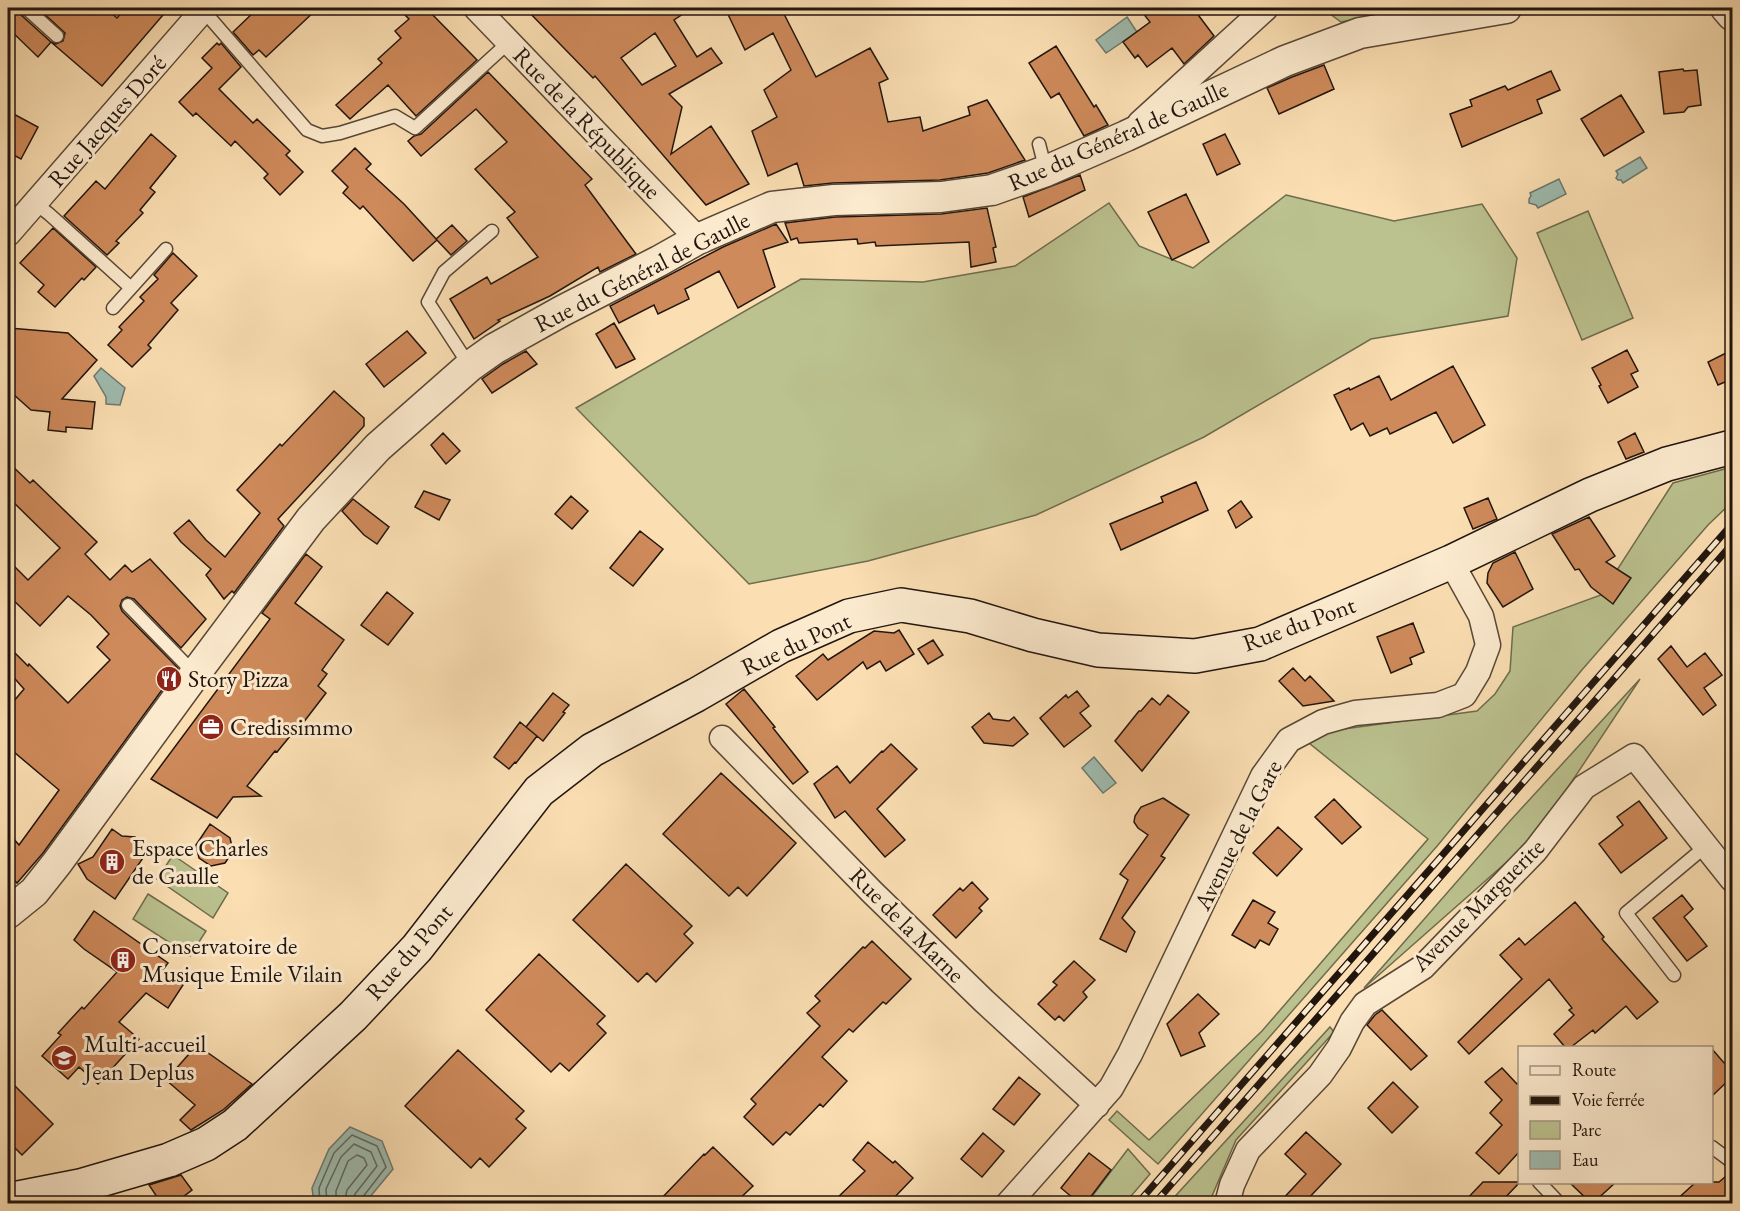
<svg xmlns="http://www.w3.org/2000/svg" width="1740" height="1211" viewBox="0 0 1740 1211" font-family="'EB Garamond',serif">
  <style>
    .green { fill: #bbc28f; stroke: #6e6c4e; stroke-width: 1.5 }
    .water { fill: #9fbcb0; stroke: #6d796f; stroke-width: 1.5 }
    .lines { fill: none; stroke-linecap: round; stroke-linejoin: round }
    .shore { stroke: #60685f; stroke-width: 1.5 }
    .building { fill: #cf8a5b; stroke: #21150e; stroke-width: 1.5; fill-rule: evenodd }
    .service-casing { stroke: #584837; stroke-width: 15 }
    .minor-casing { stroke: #584837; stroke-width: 27 }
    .tertiary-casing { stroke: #584837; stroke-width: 33 }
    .secondary-casing { stroke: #21150e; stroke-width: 36 }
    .service { stroke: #fceace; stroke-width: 12 }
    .minor { stroke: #fceace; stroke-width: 24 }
    .tertiary { stroke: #fceace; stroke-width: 30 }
    .secondary { stroke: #fceace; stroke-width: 33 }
    .rail-casing { stroke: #21150e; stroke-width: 7 }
    .rail { stroke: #fceace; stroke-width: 4.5; stroke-dasharray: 14; stroke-linecap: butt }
    .labels { text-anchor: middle; stroke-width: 6; stroke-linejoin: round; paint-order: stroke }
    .street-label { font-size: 24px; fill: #21150e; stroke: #fceace }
    .poi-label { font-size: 24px; fill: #21150e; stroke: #fceace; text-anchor: start }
  </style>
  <rect width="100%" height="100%" fill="#fbdfb3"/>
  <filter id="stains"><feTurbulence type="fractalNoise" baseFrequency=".00333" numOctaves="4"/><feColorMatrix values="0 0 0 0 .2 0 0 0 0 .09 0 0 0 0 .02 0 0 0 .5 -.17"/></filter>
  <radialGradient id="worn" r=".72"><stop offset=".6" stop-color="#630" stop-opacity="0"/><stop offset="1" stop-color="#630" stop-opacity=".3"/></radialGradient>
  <path class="green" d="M1322,8h88l-69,14z
    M1286,195l108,26 88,-17 35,54 -9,58 -137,23 -167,98 -168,78 -168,46 -119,23 -173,-176 225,-129 122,3 92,-16 94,-63 30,43 54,22z
    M1588,211l45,107 -51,22 -45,-107z
    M1732,467v35l-24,23 -127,146 -143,174 -280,319 -49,-44 8,-9 32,29 113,-109 166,-192 -129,-104 178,-24 18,-17 15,-23 3,-44 88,-32 72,-112z
    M1640,679l-105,158 -171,151 145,-166z
    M173,855l55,38 -15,25 -56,-39z
    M148,894l58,37 -16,25 -57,-37z
    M1330,1027l4,5 -98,108 -27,63 -41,1z
    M1128,1149l22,25 -25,29h-38z"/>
  <path class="water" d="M1127,17l10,15 -31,21 -10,-13z
    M1640,157l7,11 -24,15 -2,-3h-3l-2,-2 2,-4 -2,-3z
    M1559,179l7,15 -28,14 -2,-3 -7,-2v-4l2,-3 -1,-3z
    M101,368l24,20 -5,17 -14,-1v-7l-12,-21z
    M1094,757l22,26 -13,10 -21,-25z
    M350,1127l32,14 11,28 -28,34h-51l-2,-15 17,-39z"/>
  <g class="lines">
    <path class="shore" d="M320,1204l-1,-16 15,-35 18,-18 25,11 9,21 -24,31 -1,6
      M327,1204l-1,-15 15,-32 13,-13 17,8 6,14 -22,28 -2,10
      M336,1204v-13l12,-30 9,-6 7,3 3,7 -20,25 -3,14"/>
  </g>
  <path class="building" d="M8,8h10l2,6 31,28 5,2 7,-3 2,-8 -27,-25h68l11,10 9,-10h43l-67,78 -51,-44 -13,15 -30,-29z
    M258,8h60l-52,49 -7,-7 -6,5 -20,-23z
    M398,8h28l51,52 -61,56 -28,-31 -38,34 -14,-14 46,-42 -4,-4 23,-21 -6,-7 14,-12z
    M525,8h167l-18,12 23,37 14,-9 11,15 -53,31 13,13 -11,47 40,-28 38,58 -43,21 -111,-129 -2,2zM655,33l21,33 -34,19 -21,-27z
    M725,8h56l35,69 54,-29 18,31 -9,4 9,39 32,-5 3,14 47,-16 -2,-8 19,-7 38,60 -37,13 -48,7 -107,3 -29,3 -7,-23 -29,13 -16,-45 25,-14 -13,-27 27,-20 -18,-37 -28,17z
    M1139,8h54l21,28 -30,28 -12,-16 -25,19 -9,-12 -3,3 -12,-16 27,-20z
    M217,43l2,2 2,-2 20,24 -22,22 34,34 4,-4 33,32 -4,4 17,17 -23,23 -16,-17 4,-4 -33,-33 -4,5 -35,-33 -3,3 -14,-14 33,-34 -10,-10z
    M1056,46l38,61 2,-2 12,20 -24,11 -25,-43 -8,5 -22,-35z
    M1324,65l10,24 -55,25 -12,-26 25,-11z
    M1683,69l1,2 13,-1 4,35 -13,2 -4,5 -20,2 -5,-42z
    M1551,71l9,19 -23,10 5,13 -80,34 -12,-33 22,-8 -2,-6 35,-14 3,4z
    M488,72l104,107 -7,6 51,69 -36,18 -2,-5 -48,29 -52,24 2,1 -26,18 -24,-40 37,-22 4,7 47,-27 -31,-39 8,-6 -40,-43 32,-27 -31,-33 -55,47 -13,-15 6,-5 7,-2z
    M1621,95l23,37 -40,24 -23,-37z
    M8,111l30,16 -17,32 -13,-7z
    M151,134l25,22 -26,32 5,4 -15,18 3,3 -27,28 3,2 -12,12 -43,-39 32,-35 9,8z
    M1225,134l15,30 -23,11 -14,-31z
    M355,148l16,16 -5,5 38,35 33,36 -24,21 -50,-55 -3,3 -17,-16 5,-6 -16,-16z
    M1080,175l5,15 -56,27 -6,-20z
    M1186,194l23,48 -37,18 -24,-48z
    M987,208l9,39 -3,1 3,14 -25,5 -2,-25 -93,4 -1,-4 -17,2 -1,-5 -58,4 -2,-5 -6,2 -6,-17 50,-6 106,-3z
    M776,224l12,18 -25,8 12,37 -37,21 -19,-37 -34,18 4,10 -31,15 -4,-9 -35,18 -9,-17 113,-59z
    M452,225l15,16 -16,14 -15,-16z
    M53,228l43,39 -12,13 -2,-2 -27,29 -17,-15 6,-7 -24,-22z
    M173,253l24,23 -26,27 7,7 -30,35 3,3 -19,19 -24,-22 14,-15 -3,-3 25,-26 -4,-4 18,-18 -4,-4z
    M614,323l21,36 -19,9 -20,-34z
    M9,328l59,5 29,27 -35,39 33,3 -3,27 -26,-2v5l-18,-2 2,-18 -19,-2 -18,-16 1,-17h-6z
    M407,331l19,22 -42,34 -18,-23z
    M1627,350l11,21 -7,3 7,13 -30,16 -9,-17 2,-1 -9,-17z
    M1732,350v29l-14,6 -10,-23z
    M526,351l11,13 -45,29 -10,-14 21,-15z
    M1453,366l32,59 -32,18 -17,-31 -46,22 -3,-6 -17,8 -7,-13 -12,7 -17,-35 15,-7 1,2 29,-14 12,24z
    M334,391l30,27v8l-86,93 6,7 -50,67 -2,-2 -8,8 -18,-24 5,-6 -30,-27 -7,-9 15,-13 17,20 19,17 35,-44 -23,-23 43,-46 2,2z
    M443,433l17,18 -14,13 -15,-19z
    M1635,433l9,19 -18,7 -8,-17z
    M8,462l22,21 3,-3 64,62 -12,12 25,26 15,-15 7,7 18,-13 56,60 -25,29 -47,-49 -7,-2 -5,3 -2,6 2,5 56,57 -135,185 -26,30 -9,-10v-41l11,13 40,-55 -51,-43v-39l16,-19 -16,-18v-25l20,20 1,-2 39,39 42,-43 -13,-13 12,-13 -18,-19 -23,-19 -28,30 -32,-31v-35l20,20 32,-32 -52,-51z
    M1196,482l12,28 -87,40 -11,-26 53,-22 -2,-5z
    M424,491l26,9 -11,20 -24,-13z
    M571,496l17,15 -16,18 -17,-15z
    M1488,498l9,21 -24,10 -9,-21z
    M353,499l36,28 -12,17 -13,-9 -22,-24z
    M1241,501l11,16 -16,11 -8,-17z
    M1589,517l26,39 -9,6 25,16 -18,26 -22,-17 -12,-18 -4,1 -23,-36z
    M640,531l23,18 -30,37 -23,-18z
    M1515,552l18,37 -30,18 -16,-24 1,-10 5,-10z
    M306,554l16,13 -27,36 49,37 -22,30 5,4 -9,12 8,7 -33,43 -2,-1 -14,17 -2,-1 -28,35 14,10 -28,1 -16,21 -66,-39 119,-160 -8,-6z
    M387,592l26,21 -25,32 -27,-20z
    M1413,623l11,29 -14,6 2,6 -21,9 -14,-36z
    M899,630l15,24 -28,17 -6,-10 -13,8 -4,-7 -46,38 -21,-24 27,-22 5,6 46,-29 20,2z
    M933,640l10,15 -15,9 -10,-15z
    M1671,646l16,21 18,-14 17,22 -18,13 12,17 -13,10 -45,-56z
    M1293,668l12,13 5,-5 24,25 -31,5 -24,-25z
    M744,689l31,38 -2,1 35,44 -15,12 -67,-80z
    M1077,691l12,15 -9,7 11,13 -27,21 -24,-29 26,-23 2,3z
    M553,693l16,12 -6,7 2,1 -22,28 -17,-14z
    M1168,695l21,17 -47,59 -27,-30 24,-30h2l11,-13 8,7z
    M989,713l4,6 16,2 5,-4 14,17 -15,12 -29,-3 -12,-16z
    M520,722l17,14 -21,27 -1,-1 -6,7 -15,-12z
    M891,744l26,25 -40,40 28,31 -20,17 -40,-46 -10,7 -21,-34 23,-18 13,17 32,-32 1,1z
    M721,773l75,70 -49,53 -9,-9 -9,9 -66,-62z
    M1163,798l26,17 -28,41 4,2 -43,60 13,14 -9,20 -26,-13 28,-59 -8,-6 28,-39 -10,-7 -4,-6 1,-6 6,-9z
    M1334,799l27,28 -19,17 -27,-27z
    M1639,801l28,37 -46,35 -22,-29 24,-19 -6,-8z
    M210,824l20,14 3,13 -8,12 -14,3 -12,-8 -3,-13z
    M1278,827l24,22 -25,27 -24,-23z
    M112,829l10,7 13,1 2,9 10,6 -32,47 -28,-20 -9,-15 15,-7z
    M626,864l66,62 -8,8 9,9 -37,39 -9,-9 -9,9 -65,-62z
    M972,882l16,17 -9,9 3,3 -26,27 -23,-23 27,-27 3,3z
    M1682,895l11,14 -9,8 23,29 -20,15 -34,-43z
    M1253,900l22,12 -7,11 10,6 -9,16 -9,-5 -5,8 -23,-13z
    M1575,902l29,35 -2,2 56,63 -21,17 -11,-13 -31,27 -2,-3 -22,17h-6l-11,-13 20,-19 -5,-5 3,-2 -23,-29 -80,75 -11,-12 64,-63 -22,-24 19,-17 6,7z
    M94,911l74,52 -6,8 21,14 -15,23 -22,-15 -27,29 20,17 -41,45 -19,-17 -11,12 -26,-23 19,-21 -3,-2 24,-26 2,2 33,-37 -33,-23 -10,-9z
    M872,941l39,38 -25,25 -3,-2 -30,30 -4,-3 -27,28 25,24 -24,26 -3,-3 -30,31 -4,-3 -13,13 -29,-28 12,-13 -5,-5 69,-73 -13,-13 13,-12 -5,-5 48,-49 2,1z
    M539,954l66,62 -8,8 9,9 -37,38 -9,-8 -9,9 -65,-62z
    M1074,961l21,19 -12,12 4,5 -23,24 -5,-5 -4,4 -17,-16 19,-19 -4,-3z
    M1198,994l21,20 -20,19 6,13 -24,10 -14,-32z
    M1382,1010l45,46 -16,14 -44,-45 8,-10z
    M197,1045l55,39 -29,26 -32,20 -11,-10 15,-15 -29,-25z
    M1712,1049l20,23v5l-20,19z
    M458,1050l66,61 -8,8 10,9 -37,39 -9,-9 -9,10 -66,-62z
    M1502,1068l15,16 3,-2v69l-21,23 -23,-21 26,-28 -12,-12 12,-13 -17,-18z
    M1019,1077l21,17 -26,31 -21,-16z
    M8,1079l45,45 -31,31 -14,-14z
    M1393,1082l25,25 -26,26 -24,-25z
    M1306,1132l35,32 -37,39h-25l27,-29 -21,-20z
    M983,1133l21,18 -22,26 -21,-18z
    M868,1142l25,21 2,-2 18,17 -24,25h-57l33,-32 -12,-11z
    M713,1147l40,39 -18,17h-78l47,-49 1,1z
    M1089,1153l22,17 -25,33h-7l-18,-15z
    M1732,1171v32h-59l23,-21h23z
    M181,1175l11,15 -9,7 4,6h-26l-12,-18z
    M1483,1182h37l-20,21h-37z
    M1569,1182h47l-23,21h-2z"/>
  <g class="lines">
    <g class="service-casing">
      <path id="service" d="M26,8l31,28
        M203,10l104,120 15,6 18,-3 55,-17 20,12 94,-86
        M1039,144l7,27
        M36,204l13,10 82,74
        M113,308l53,-59
        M469,365l-41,-63 16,-30 48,-41
        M128,605l67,69
        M1674,975l-48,-62 80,-67
        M1712,1147l20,15
        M1539,1182l21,22"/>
    </g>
    <g class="minor-casing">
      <path id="minor" d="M476,8l222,231
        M1140,123l126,-115
        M8,234l197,-226
        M722,738l150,154 112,109 113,104
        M1008,1204l103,-116 19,-34 133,-278 26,-36 34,-18 32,-9 83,-8 26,-10 14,-23 10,-27 -7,-29 -30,-54
        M1227,1204l5,-19 16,-35 72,-75 19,-27 13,-26 13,-18 58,-37 112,-116 49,-64 50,-31 98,123"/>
    </g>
    <g class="tertiary-casing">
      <path id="tertiary" d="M1726,8l6,7
        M8,913l26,-21 23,-29 138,-189 116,-155 67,-72 92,-81 24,-17 68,-38 97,-50 39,-22 74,-32 62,-7 107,-3 51,-7 54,-19 80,-35 159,-75 75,-28 146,-25"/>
    </g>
    <g class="secondary-casing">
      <path id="secondary" d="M8,1200l72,-14 89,-26 37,-16 29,-19 118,-109 64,-68 122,-157 53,-41 104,-55 85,-49 68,-30 52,-11 69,11 63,19 65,15 97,6 65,-12 191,-82 139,-67 77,-31 65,-17"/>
    </g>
    <use href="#service" class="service"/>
    <use href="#minor" class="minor"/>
    <use href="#tertiary" class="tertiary"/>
    <use href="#secondary" class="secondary"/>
    <g class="rail-casing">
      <path id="rail" d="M1137,1204l595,-680
        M1154,1204l578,-660"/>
    </g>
    <use href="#rail" class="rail"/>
  </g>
  <defs>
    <g id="restaurant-disc" transform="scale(1.35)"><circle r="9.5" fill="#8f2418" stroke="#fceace"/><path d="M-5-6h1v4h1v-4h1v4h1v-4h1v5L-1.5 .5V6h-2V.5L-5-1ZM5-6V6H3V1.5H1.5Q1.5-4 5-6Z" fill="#fff"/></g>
    <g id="office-disc" transform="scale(1.35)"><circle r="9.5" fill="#8f2418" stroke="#fceace"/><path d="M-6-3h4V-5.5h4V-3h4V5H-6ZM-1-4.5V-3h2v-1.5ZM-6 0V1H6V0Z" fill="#fff"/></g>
    <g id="building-disc" transform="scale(1.35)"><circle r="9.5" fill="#8f2418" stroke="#fceace"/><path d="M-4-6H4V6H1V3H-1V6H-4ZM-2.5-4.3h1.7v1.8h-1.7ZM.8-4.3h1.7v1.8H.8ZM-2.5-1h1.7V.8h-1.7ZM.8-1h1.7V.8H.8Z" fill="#fff"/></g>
    <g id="school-disc" transform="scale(1.35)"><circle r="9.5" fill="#8f2418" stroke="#fceace"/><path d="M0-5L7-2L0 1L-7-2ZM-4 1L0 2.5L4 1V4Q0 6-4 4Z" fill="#fff"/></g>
  </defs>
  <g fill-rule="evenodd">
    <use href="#restaurant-disc" x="169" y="679"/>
    <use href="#office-disc" x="211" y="727"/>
    <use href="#building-disc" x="112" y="862"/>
    <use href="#building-disc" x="123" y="960"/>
    <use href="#school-disc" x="64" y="1058"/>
  </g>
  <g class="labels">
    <g class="street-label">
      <text transform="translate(107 121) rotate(-49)" y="8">Rue Jacques Doré</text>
      <text transform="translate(587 123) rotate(46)" y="8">Rue de la République</text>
      <text transform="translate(1118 136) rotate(-24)" y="8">Rue du Général de Gaulle</text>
      <text transform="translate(642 272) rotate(-27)" y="8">Rue du Général de Gaulle</text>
      <text transform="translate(1299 624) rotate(-20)" y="8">Rue du Pont</text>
      <text transform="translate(796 644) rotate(-25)" y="8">Rue du Pont</text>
      <text transform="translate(1238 835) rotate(-63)" y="8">Avenue de la Gare</text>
      <text transform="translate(1478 905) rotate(-45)" y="8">Avenue Marguerite</text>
      <text transform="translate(907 925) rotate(45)" y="8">Rue de la Marne</text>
      <text transform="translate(409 952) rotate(-49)" y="8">Rue du Pont</text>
    </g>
    <g class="poi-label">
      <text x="188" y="687">Story Pizza</text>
      <text x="230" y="735">Credissimmo</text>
      <text x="132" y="856">Espace Charles<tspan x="132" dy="28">de Gaulle</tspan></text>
      <text x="142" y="954">Conservatoire de<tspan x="142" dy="28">Musique Emile Vilain</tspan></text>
      <text x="84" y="1052">Multi-accueil<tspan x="84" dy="28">Jean Deplus</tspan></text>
    </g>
  </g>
  <rect width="1740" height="1211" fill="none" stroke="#fbdfb3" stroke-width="30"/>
  <rect x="9" y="9" width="1722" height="1193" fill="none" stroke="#21150e" stroke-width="3"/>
  <rect x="15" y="15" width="1710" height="1181" fill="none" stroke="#21150e" stroke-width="1.5"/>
  <rect x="1518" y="1046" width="195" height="138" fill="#fceace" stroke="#a49581" stroke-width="1.5"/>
  <rect x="1530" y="1066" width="30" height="9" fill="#fceace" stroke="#a49581" stroke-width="1.5"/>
  <text x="1572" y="1076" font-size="18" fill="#21150e">Route</text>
  <rect x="1530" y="1096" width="30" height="9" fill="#21150e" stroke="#a49581" stroke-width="1.5"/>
  <text x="1572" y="1106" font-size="18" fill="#21150e">Voie ferrée</text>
  <rect x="1530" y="1121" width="30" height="18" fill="#bbc28f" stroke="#a49581" stroke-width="1.5"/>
  <text x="1572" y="1136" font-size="18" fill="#21150e">Parc</text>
  <rect x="1530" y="1151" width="30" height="18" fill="#9fbcb0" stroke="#a49581" stroke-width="1.5"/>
  <text x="1572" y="1166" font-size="18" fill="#21150e">Eau</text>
  <rect width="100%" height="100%" filter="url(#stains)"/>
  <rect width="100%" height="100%" fill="url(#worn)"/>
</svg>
